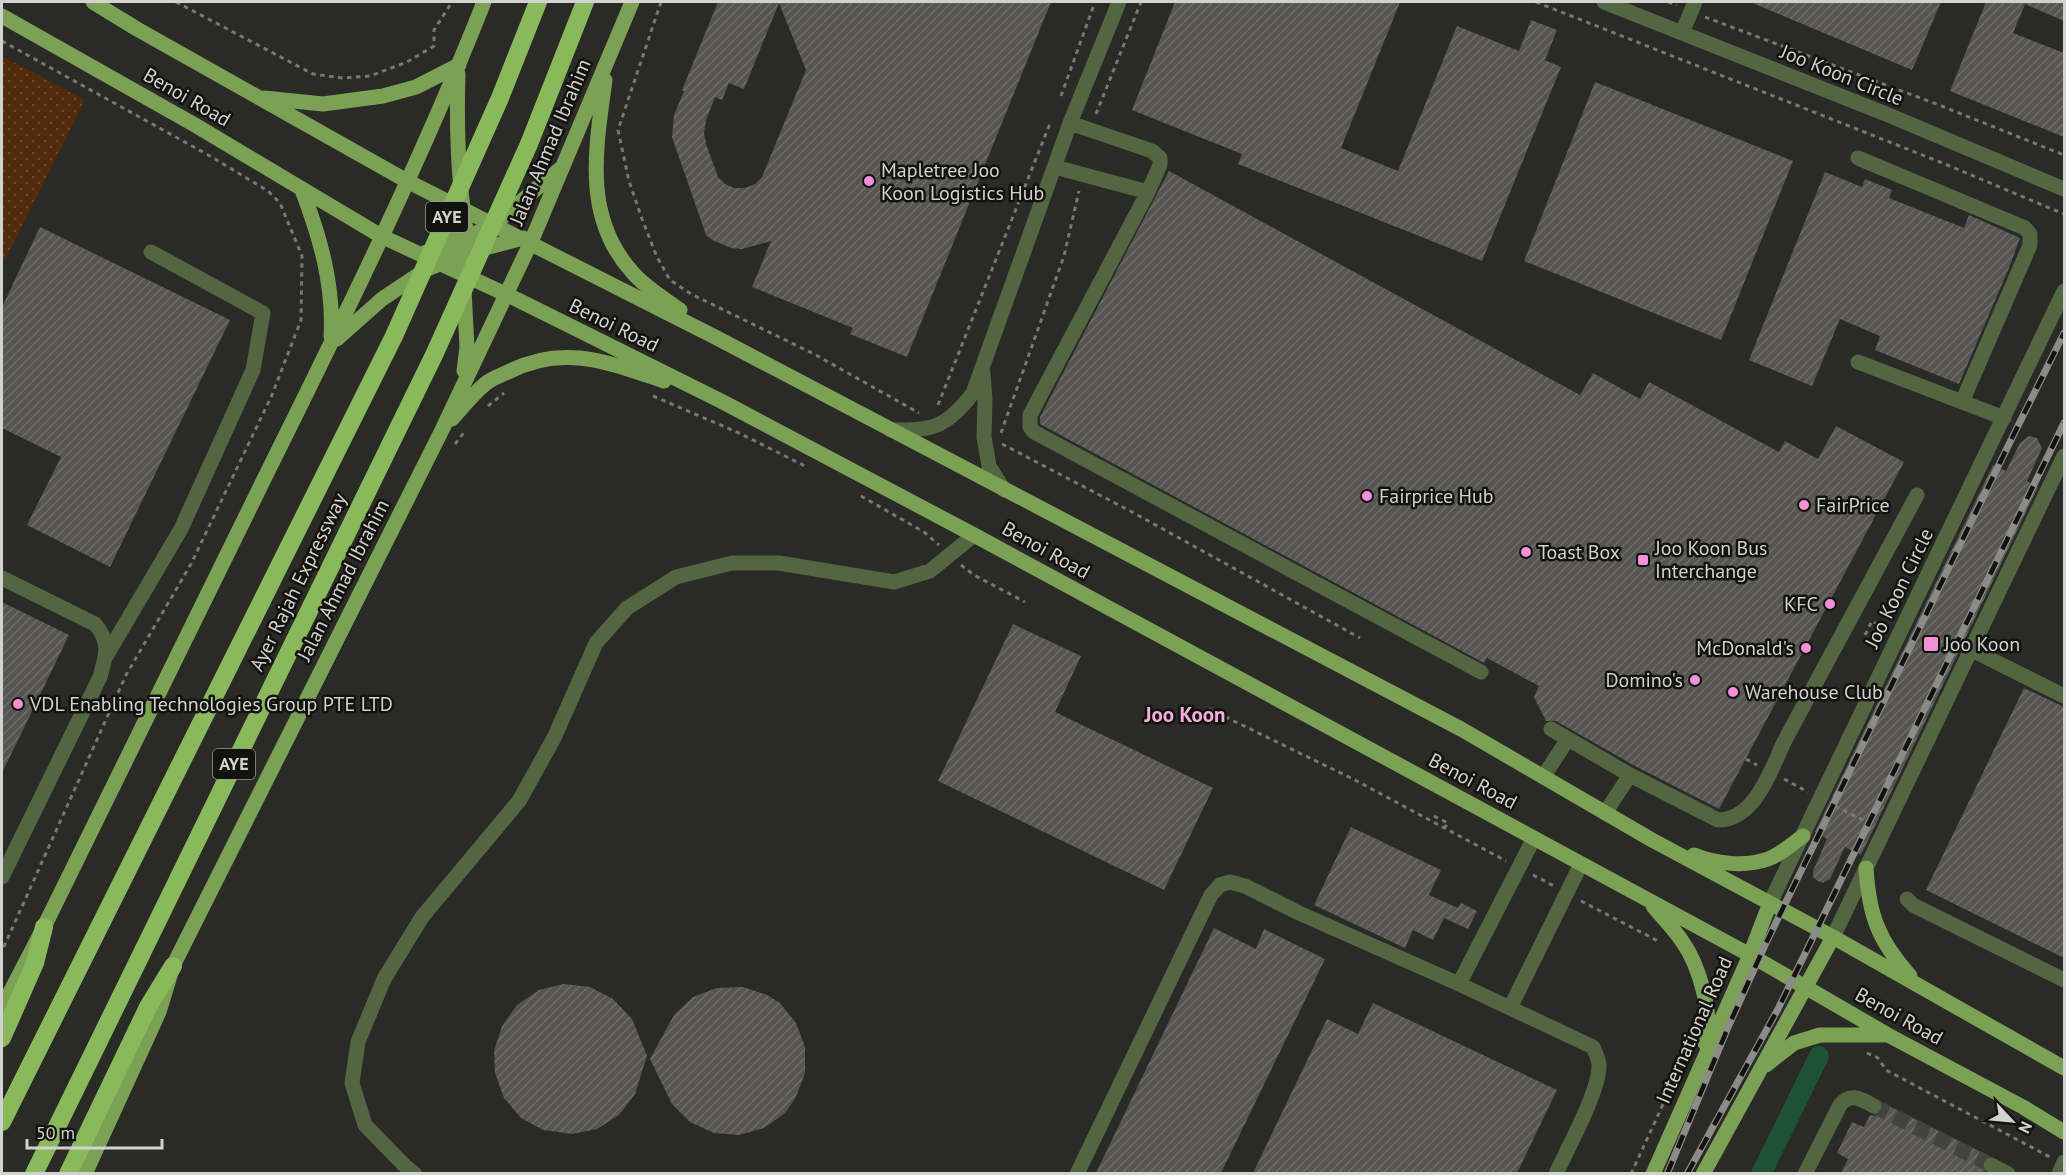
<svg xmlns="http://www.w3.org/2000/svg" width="2066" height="1175" viewBox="0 0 2066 1175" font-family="'PT Sans',sans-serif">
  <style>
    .grass { fill: url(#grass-dots) }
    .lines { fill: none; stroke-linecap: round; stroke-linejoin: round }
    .canal { stroke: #1f5235; stroke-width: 20 }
    .building { fill: url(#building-hatch); fill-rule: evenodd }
    .minor-tunnel { stroke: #434340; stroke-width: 15; stroke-dasharray: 15 8; stroke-linecap: butt }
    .path { stroke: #777775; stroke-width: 3; stroke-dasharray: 4.5 4.5; stroke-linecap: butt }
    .minor { stroke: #536642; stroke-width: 15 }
    .major { stroke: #7ba155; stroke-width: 15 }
    .highway { stroke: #8ab95c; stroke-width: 18 }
    .rail-casing { stroke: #8b8b89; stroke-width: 7 }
    .rail { stroke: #121211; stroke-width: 4.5; stroke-dasharray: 14; stroke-linecap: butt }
    .poi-dot { fill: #f391d6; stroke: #121211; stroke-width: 2 }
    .labels { text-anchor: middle; stroke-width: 5; stroke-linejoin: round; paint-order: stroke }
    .shield { fill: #121211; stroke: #989897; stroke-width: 1.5 }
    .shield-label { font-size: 18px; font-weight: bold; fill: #d2d2d1 }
    .street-label { font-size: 20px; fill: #d2d2d1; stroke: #121211 }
    .poi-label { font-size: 20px; fill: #d2d2d1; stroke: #121211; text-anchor: start }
    .neighbourhood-label { font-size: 21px; font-weight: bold; fill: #f3aedd; stroke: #121211 }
  </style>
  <defs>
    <pattern id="grass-dots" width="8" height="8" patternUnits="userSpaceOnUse" patternTransform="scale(1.5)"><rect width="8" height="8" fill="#522b0c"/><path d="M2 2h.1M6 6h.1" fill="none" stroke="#6a492e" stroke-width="1.8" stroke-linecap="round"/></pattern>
    <pattern id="building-hatch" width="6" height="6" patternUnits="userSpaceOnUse" patternTransform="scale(1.5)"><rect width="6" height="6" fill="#575552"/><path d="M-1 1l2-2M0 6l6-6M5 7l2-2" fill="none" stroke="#6e6d6a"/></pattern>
  </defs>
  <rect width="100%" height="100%" fill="#2a2a27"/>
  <path class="grass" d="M2,56l83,44 -83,166z"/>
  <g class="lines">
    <path class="canal" d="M1761,1174l58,-118"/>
  </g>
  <path class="building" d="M718,2h333l-144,355 -57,-23 3,-6 -101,-41 19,-46 -29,8 -11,-1 -19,-8 -6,-5 -34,-98 2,-22 10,-24 -2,-1zM779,3l27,67 -44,107 -7,7 -10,4h-11l-9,-4 -7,-7 -12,-33 -2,-11 2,-13 9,-23 7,3 7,-17 15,6z
    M1175,2h225l-59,146 57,23 59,-145 62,25 12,-31 26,10 -12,30 16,7 -79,194 -244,-97 4,-10 -110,-44z
    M1750,2h191l-29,68z
    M1986,2h78v19l-39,-17 -12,29 51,20v84l-114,-46z
    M1595,82l198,79 -72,179 -197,-79z
    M1169,171l411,224 13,-22 47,26 9,-17 130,70 6,-11 33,18 18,-33 68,36 -185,347 -84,-43 -79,-45h-10l-12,-24 5,-11 -52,-28 -3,5 -444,-239v-7z
    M1825,172l37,15 3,-8 27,11 -3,8 75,30 5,-13 51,23 -11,30 -50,116 -84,-34 5,-14 -40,-17 -28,67 -63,-26z
    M40,227l190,93 -120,247 -83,-42 34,-68 -59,-29v-121z
    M2029,436l8,2 5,10 -15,33 11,6 -177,368 -16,-8 -15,32 -7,4 -5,-2 -5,-4v-6l14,-32 -12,-7 178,-367 13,6 14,-28z
    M2,602l67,33 -67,138z
    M1013,624l68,32 -26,56 158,76 -49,102 -226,-109z
    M2024,688l40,19v251l-138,-68z
    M1351,827l90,43 -12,25 29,13 3,-5 16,8 -9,18 -24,-11 -11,22 -20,-10 -8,18 -91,-43z
    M1214,928l42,21 8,-20 61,30 -104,214h-125z
    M564,984l26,3 23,12 19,20 15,37 -12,38 -16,21 -22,14 -25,5 -29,-4 -22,-12 -17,-20 -9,-25 -1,-22 8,-25 15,-21 22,-15z
    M743,987l24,8 13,8 16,20 9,24v26l-9,24 -11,16 -21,15 -25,7 -25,-2 -24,-11 -18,-18 -22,-45 24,-44 19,-18 24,-9z
    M1373,1003l184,87 -40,83h-264l74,-154 31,15z
    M1883,1103l106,53 -6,4 -2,5 5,8h-145l7,-14 -11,-6 15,-31 12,5 6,-12 5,1 7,-5z"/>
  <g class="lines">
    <path class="minor-tunnel" d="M1874,1106l117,59"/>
    <path class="path" d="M176,2l137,72 30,4 27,-2 37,-14 27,-16v-16l18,-28
      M661,2l-43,128 11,51 13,38 15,38 13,23 21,14 123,60 105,59
      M1536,2l404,160 124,52
      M1668,2l9,3
      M1705,17l234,88 125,50
      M2,41l208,115 58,35 12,12 22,53 -1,64 -29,75 -81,169 -65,111 -124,276
      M1061,96l34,-94
      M1096,114l45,-112
      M653,396l86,37 66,33
      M938,405l113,-284
      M488,406l16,-13
      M1001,433l63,-177 15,-65
      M455,444l11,-14
      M1002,444l132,69 226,125
      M861,496l63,36 15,13
      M961,565l13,10 51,27
      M1865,635l7,-14 12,7
      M1209,709l144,70 153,82
      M1746,759l11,6
      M1784,779l24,13
      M1835,806l34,17
      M1434,816l14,7 -4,6
      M1533,875l21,11
      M1581,901l79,41
      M1867,1053l11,5 8,12 164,87
      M1631,1174l45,-98"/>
    <path class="minor" d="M1604,2l282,112 178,75
      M1682,33l13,-31
      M1070,123l82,28 8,7v7l-12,27 -118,223v12l4,5 447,240
      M1858,158l167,70 5,6v11l-68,157
      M1055,167l93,25
      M1858,362l146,56
      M983,373l2,27 -1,37 5,29 15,24
      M891,430c42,1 56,-3 82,-37l97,-270 49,-121
      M2,578l93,46c16,19 11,31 5,53l-98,200
      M1972,650l92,46
      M105,658l76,-129 72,-159 10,-57 -112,-61
      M1551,729l79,46 88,45c37,0 53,-50 66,-78l133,-247
      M1543,777l25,-38
      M1605,813l25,-38
      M1907,899l6,6 151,75
      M1770,903l294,-612
      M1833,937l231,-481
      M1459,984l75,-146
      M1510,1008l71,-144
      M1991,1165l17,9
      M415,1174l-10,-8 -40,-41 -13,-42 6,-41 26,-63 38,-62 97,-116 35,-63 42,-95 31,-35 49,-31 56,-14h47l115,19 36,-11 44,-36
      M1077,1174l134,-279 9,-10 10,-3 15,4 54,27 160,71 134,63c2,5 6,12 6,18 1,25 -32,84 -43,109
      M1805,1174l35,-69c11,-13 21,-6 34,1
      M2059,1174l5,-12"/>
    <path class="major" d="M93,2l44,27 270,152 310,157 744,391 191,111 181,97 231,131
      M2,16l193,109 186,111 137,64 203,101 253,134 776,420 138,80 135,72 41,25
      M458,74c-2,63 0,125 14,187
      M605,80c-9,68 -23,137 28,193 13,15 32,26 47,37
      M264,98l59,6 60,-8 33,-9 43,-22
      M302,190c18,47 32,95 29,146
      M445,212l10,32 4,23
      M424,253l31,-9 39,-20 66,-55
      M464,290l3,57 -3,24
      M337,339l45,-40 45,-30 43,-17 53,-14
      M452,419c10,-11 20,-24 32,-34 6,-6 16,-9 24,-13 56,-29 101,-9 156,9
      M1694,855c21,9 52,12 74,4 12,-4 24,-15 35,-23
      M1866,868c3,47 12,72 44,108
      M1653,906c9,11 21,23 29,35 17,24 32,74 23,102
      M2,1008l42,-81c75,-152 150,-305 225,-458 76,-153 152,-308 215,-467
      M1766,1065l28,-22 26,-8h67
      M85,1174l74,-162 14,-46 269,-536 89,-188 101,-240
      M1653,1174l97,-219 20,-52
      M1703,1174l130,-237"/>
    <path class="highway" d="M2,1038l33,-75 9,-36
      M2,1122l392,-786 106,-238 38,-96
      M34,1174l400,-819 95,-211 56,-142
      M68,1174l80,-167 25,-41"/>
    <g class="rail-casing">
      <path id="rail" d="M1667,1174l62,-149 37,-82 245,-503 53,-107
        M1687,1174l91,-165 286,-586"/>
    </g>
    <use href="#rail" class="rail"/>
  </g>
  <g class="poi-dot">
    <circle cx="869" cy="181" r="6"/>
    <circle cx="1367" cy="496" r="6"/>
    <circle cx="1804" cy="505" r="6"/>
    <circle cx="1526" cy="552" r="6"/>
    <rect x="1637" y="554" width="12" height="12" rx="3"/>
    <circle cx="1830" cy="604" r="6"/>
    <rect x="1923" y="636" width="16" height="16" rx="3"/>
    <circle cx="1806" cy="648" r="6"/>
    <circle cx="1695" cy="680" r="6"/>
    <circle cx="1733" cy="692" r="6"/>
    <circle cx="18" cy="704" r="6"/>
  </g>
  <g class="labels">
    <g class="shield">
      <rect x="426" y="202" width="42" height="30" rx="4.5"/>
      <rect x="213" y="749" width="42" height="30" rx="4.5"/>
    </g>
    <g class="shield-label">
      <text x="447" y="223">AYE</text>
      <text x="234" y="770">AYE</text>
    </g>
    <g class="street-label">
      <text transform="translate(1842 75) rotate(22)" y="7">Joo Koon Circle</text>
      <text transform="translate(187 97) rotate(30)" y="7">Benoi Road</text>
      <text transform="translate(550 142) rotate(-67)" y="7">Jalan Ahmad Ibrahim</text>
      <text transform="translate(614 325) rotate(26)" y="7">Benoi Road</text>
      <text transform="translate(1046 550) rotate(29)" y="7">Benoi Road</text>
      <text transform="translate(343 580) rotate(-63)" y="7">Jalan Ahmad Ibrahim</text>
      <text transform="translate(298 582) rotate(-64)" y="7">Ayer Rajah Expressway</text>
      <text transform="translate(1899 588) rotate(-64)" y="7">Joo Koon Circle</text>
      <text transform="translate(1473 781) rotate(28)" y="7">Benoi Road</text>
      <text transform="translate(1899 1016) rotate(29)" y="7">Benoi Road</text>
      <text transform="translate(1694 1030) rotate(-66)" y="7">International Road</text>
    </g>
    <g class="poi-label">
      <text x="881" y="177">Mapletree Joo<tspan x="881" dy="23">Koon Logistics Hub</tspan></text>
      <text x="1379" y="503">Fairprice Hub</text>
      <text x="1816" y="512">FairPrice</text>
      <text x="1655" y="555">Joo Koon Bus<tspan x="1655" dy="23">Interchange</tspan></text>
      <text x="1538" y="559">Toast Box</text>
      <text x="1818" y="611" text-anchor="end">KFC</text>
      <text x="1944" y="651">Joo Koon</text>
      <text x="1794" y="655" text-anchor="end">McDonald's</text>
      <text x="1683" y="687" text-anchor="end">Domino's</text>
      <text x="1745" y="699">Warehouse Club</text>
      <text x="30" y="711">VDL Enabling Technologies Group PTE LTD</text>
    </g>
    <g class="neighbourhood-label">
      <text x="1185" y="722">Joo Koon</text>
    </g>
  </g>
  <rect width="2066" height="1175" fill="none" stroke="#d2d2d1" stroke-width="6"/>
  <g transform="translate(2012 1121) rotate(116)" stroke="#121211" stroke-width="4.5" paint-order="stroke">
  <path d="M0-4.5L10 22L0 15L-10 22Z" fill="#d2d2d1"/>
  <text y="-9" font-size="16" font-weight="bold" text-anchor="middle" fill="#d2d2d1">N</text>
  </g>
  <path d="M27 1139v9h135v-9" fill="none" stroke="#d2d2d1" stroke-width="3"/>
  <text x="36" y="1139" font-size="18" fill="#d2d2d1" stroke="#121211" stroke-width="4.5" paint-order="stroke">50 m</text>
</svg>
